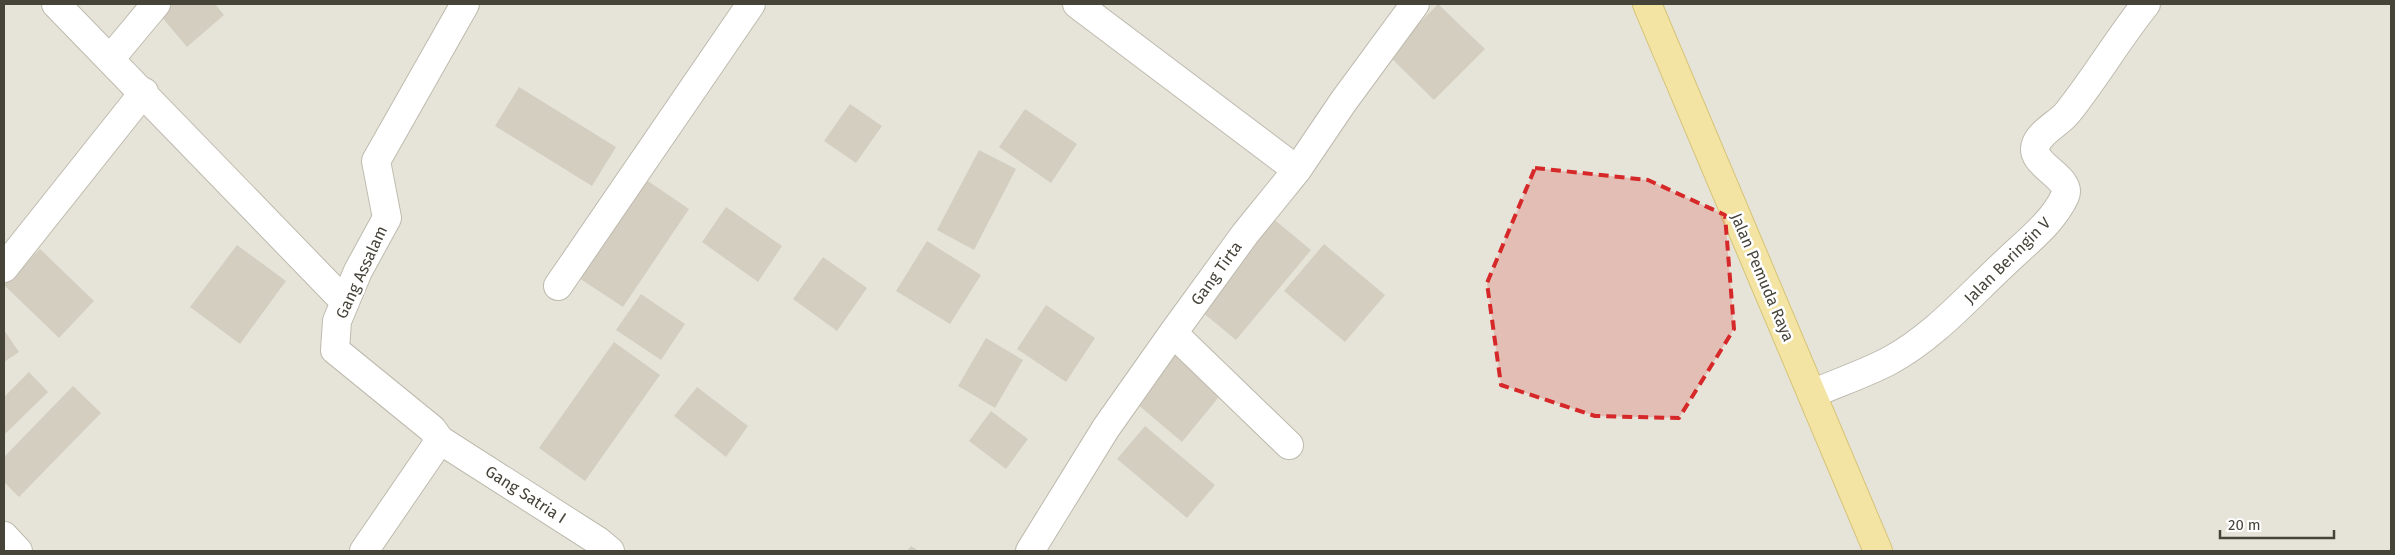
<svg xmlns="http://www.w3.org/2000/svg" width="2395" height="555" viewBox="0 0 2395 555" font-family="'Fira Sans',sans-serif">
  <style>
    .residential { fill: #e6e4d9 }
    .building { fill: #d4cec1 }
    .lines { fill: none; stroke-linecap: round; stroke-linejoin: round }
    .street-casing { stroke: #bebaae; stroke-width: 30 }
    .primary-casing { stroke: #d6c375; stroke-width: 30 }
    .street { stroke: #fff; stroke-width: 28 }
    .primary { stroke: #f3e4a4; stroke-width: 28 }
    .marked { fill: #d62828; fill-opacity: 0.2; stroke: #d62828; stroke-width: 4; stroke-dasharray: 10 6; stroke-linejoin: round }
    .labels { text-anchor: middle; stroke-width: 5; stroke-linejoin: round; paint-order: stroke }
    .street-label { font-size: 16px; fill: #464339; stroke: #fff }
  </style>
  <rect width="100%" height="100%" fill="#f3f1ea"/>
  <path class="residential" d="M4,4h2387v547h-2387z"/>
  <path class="building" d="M173,4h42l9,11 -37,32 -27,-32z
    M1438,4l47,45 -51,51 -46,-45z
    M519,87l97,60 -24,39 -97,-60z
    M850,104l32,22 -26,37 -32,-22z
    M1025,109l52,35 -26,39 -52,-36z
    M979,150l37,19 -42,81 -37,-20z
    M645,179l44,30 -66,98 -44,-29z
    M726,207l56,39 -24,36 -56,-40z
    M1271,217l40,33 -75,90 -40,-33z
    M927,241l54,34 -31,49 -54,-33z
    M1324,244l61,51 -40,47 -61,-51z
    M237,245l49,36 -46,63 -50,-37z
    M40,249l54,52 -35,37 -55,-53z
    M823,257l44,31 -30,43 -44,-32z
    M641,294l44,30 -24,36 -45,-30z
    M1046,305l49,33 -29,44 -49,-33z
    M4,330l15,22 -15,10z
    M986,338l37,22 -28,48 -37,-22z
    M614,342l46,33 -75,106 -46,-33z
    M1177,353l46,39 -41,50 -46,-39z
    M29,372l19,20 -44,43v-38z
    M73,386l28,27 -82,84 -15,-15v-25z
    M697,387l51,39 -22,31 -52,-41z
    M991,411l37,28 -22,30 -37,-28z
    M1145,426l70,59 -28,33 -70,-59z
    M911,546l8,5h-12z"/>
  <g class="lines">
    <g class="street-casing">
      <path id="street" d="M56,4l289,298
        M1077,4l220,166
        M111,58l45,-54
        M4,268l140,-176
        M558,286l193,-282
        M1173,333l116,112
        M1812,394c25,-11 52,-20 77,-33 46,-25 80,-65 118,-100 21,-20 46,-39 58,-65 8,-19 -37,-31 -29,-52 6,-14 24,-21 32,-32 28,-35 50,-73 78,-108
        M440,440l158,101 12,10
        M4,536l14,15
        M364,551l76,-111 -8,-11 -97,-79 2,-29 21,-50 29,-53 -11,-57 89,-157
        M1030,551l76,-123 67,-95 72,-99 52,-64 46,-68 72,-98"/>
    </g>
    <g class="primary-casing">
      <path id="primary" d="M1647,4l231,547"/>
    </g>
    <use href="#street" class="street"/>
    <use href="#primary" class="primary"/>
  </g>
  <path class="marked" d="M1535,168l113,12 77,35 9,114 -55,89 -84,-2 -94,-31 -14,-102z"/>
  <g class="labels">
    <g class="street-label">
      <text transform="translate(2007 260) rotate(-45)" y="6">Jalan Beringin V</text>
      <text transform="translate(361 272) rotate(-65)" y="6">Gang Assalam</text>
      <text transform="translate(1216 273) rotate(-54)" y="6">Gang Tirta</text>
      <text transform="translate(1763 277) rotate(67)" y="6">Jalan Pemuda Raya</text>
      <text transform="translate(526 494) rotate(33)" y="6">Gang Satria I</text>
    </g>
  </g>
  <rect width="2395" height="555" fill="none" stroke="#464339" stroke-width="10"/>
  <path d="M2220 530v8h114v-8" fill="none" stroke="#464339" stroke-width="2.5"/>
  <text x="2228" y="530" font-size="15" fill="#464339" stroke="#ffffff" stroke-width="4" paint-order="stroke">20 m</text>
</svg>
